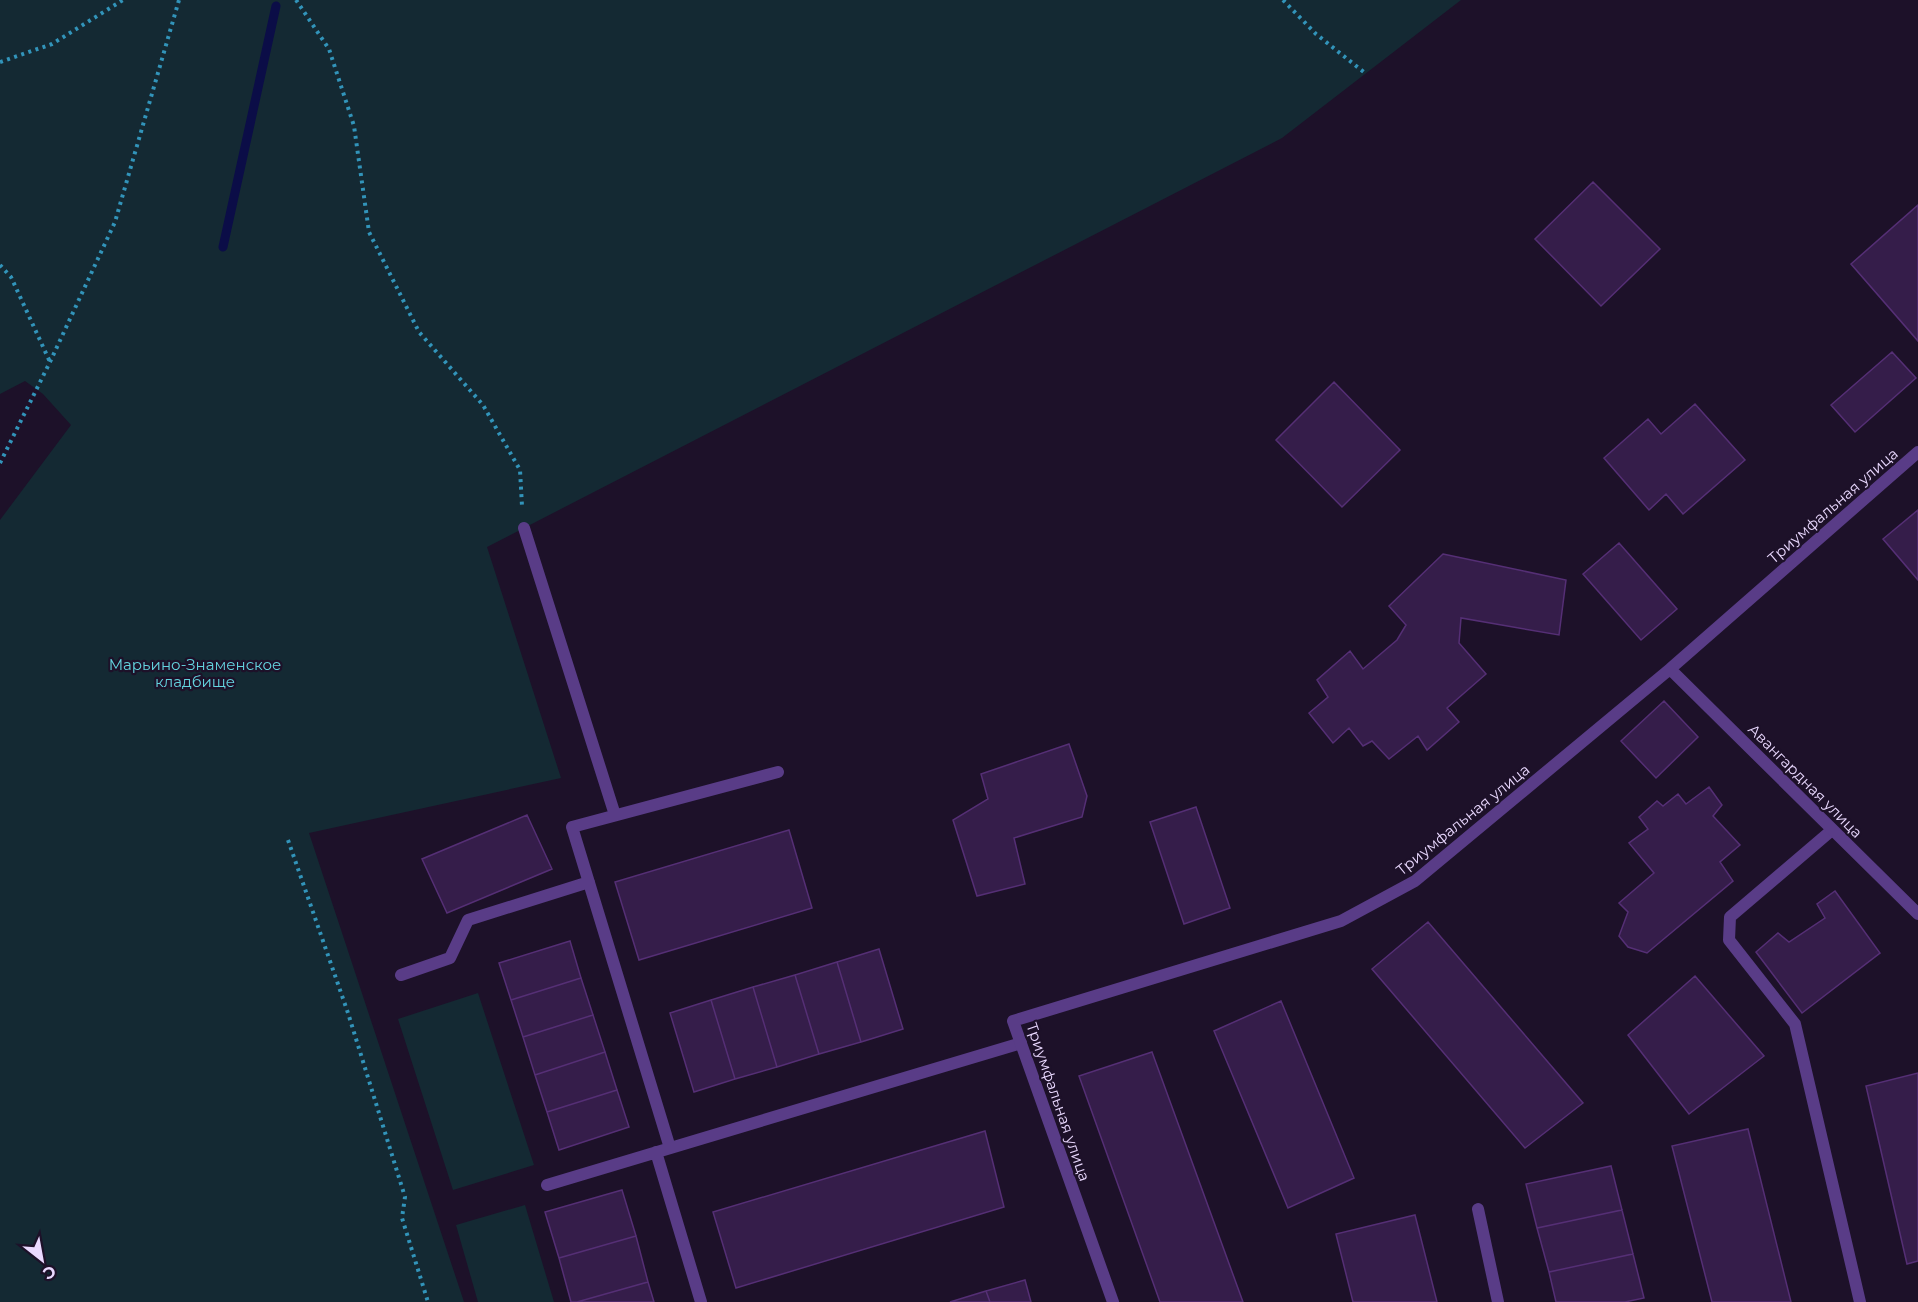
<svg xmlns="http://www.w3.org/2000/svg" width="1918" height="1302" viewBox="0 0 1918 1302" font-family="Montserrat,sans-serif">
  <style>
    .green { fill: #142933 }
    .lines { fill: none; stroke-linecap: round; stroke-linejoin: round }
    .stream { stroke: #0b0d47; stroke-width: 9 }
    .building { fill: #351d4a; stroke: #552f75; stroke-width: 1.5 }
    .path { stroke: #3294ba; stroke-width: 4; stroke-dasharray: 3 4.5; stroke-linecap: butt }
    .lane { stroke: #593c87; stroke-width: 12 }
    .street { stroke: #593c87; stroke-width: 12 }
    .labels { text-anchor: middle; stroke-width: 4.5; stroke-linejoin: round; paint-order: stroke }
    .street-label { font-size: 15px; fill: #ead9ff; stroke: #1d1129 }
    .park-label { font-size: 15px; fill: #64d4df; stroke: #1d1129 }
  </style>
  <rect width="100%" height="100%" fill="#1d1129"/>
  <path class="green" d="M0,0h1461l-179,138 -795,409 74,231 -252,55 155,469h-464v-782l71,-95 -28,-31 -18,-13 -25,13z
    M478,993l56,172 -81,25 -55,-171z
    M525,1205l29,97h-76l-22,-77z"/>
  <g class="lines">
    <path class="stream" d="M223,247l53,-241"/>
  </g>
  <path class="building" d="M1593,182l67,67 -59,57 -66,-67z
    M1918,205v136l-67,-77z
    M1892,352l24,26 -61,54 -24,-27z
    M1334,382l66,68 -58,57 -66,-67z
    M1695,404l50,56 -62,54 -17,-20 -17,16 -45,-52 44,-39 13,15z
    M1918,510v70l-35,-41z
    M1619,543l58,66 -36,31 -58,-66z
    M1443,554l123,26 -7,55 -98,-17 -2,25 27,31 -39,34 12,14 -32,28 -9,-14 -29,23 -17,-18 -9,5 -14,-18 -16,15 -24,-30 19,-16 -11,-17 33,-29 13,18 34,-29 9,-15 -17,-19z
    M1664,701l34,36 -42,41 -35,-37z
    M1069,744l18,52 -5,21 -68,21 11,46 -48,12 -24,-76 35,-21 -7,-25z
    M1709,787l13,18 -9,11 27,29 -20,17 13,19 -86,72 -19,-6 -9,-11 9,-24 -9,-9 35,-30 -25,-30 19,-14 -9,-12 18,-16 6,5 15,-12 8,10z
    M1196,807l34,101 -46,16 -34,-102z
    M527,815l25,54 -105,44 -25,-54z
    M789,830l23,78 -173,52 -24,-78z
    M1835,891l45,62 -78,60 -46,-61 22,-19 11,9 36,-24 -8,-14z
    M1428,922l155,181 -58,45 -153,-179z
    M570,941l11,37 -70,22 -12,-37z
    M879,949l24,80 -42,13 -24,-80z
    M837,962l24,80 -42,12 -24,-79z
    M795,975l24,79 -42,13 -24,-80z
    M1695,976l69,80 -75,58 -61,-79z
    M581,978l12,37 -70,22 -12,-37z
    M753,987l24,80 -42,12 -24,-79z
    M711,1000l24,79 -41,13 -24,-79z
    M1281,1001l73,177 -66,30 -74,-177z
    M593,1015l12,37 -70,23 -12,-38z
    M605,1052l12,38 -70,22 -12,-37z
    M1152,1052l91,250h-83l-81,-226z
    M1918,1073v188l-11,3 -41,-178z
    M617,1090l12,37 -70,23 -12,-38z
    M1748,1129l43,173h-79l-40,-156z
    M985,1131l19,76 -268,81 -23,-76z
    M1611,1166l11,44 -85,18 -11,-44z
    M622,1190l14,46 -77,22 -14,-46z
    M1622,1210l11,44 -84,18 -12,-44z
    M1415,1215l22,87h-84l-17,-68z
    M636,1236l12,46 -71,20h-6l-12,-44z
    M1633,1254l11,44 -19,4h-69l-7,-30z
    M1025,1280l6,22h-41l-4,-11z
    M648,1282l6,20h-77z
    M986,1291l4,11h-40z"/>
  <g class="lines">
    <path class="path" d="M296,0l33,49 25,77 15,106 50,100 64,73 37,65 2,36
      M1283,0l33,34 49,39
      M0,62l52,-18 71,-44
      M0,265l11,12 39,85
      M0,463l50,-101 65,-140 64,-222
      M288,840l60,173 57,184 -3,21 26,84"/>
    <path class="lane" d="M524,528l91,287
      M1832,830l-102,87 -1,23 66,84 65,278
      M401,975l49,-17 18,-38 121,-38
      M670,1148l-98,-321 206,-55
      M656,1152l45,150
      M547,1185l474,-142
      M1478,1209l20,93"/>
    <path class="street" d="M1670,669l248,245
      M1113,1302l-100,-281 328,-100 74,-40 255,-212 248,-217"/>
  </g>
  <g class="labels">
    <g class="street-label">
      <text transform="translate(1833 506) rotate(-41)" y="5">Триумфальная улица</text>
      <text transform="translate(1805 781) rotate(45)" y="5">Авангардная улица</text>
      <text transform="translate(1463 820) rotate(-39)" y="5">Триумфальная улица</text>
      <text transform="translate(1058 1102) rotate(71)" y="5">Триумфальная улица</text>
    </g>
    <g class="park-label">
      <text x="195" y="670">Марьино-Знаменское<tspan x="195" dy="17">кладбище</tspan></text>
    </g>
  </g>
  <g transform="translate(42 1260) rotate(149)" stroke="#1d1129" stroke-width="4.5" paint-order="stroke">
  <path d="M0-4.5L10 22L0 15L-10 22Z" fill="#ead9ff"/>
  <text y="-9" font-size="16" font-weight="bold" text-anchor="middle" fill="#ead9ff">С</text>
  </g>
</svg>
